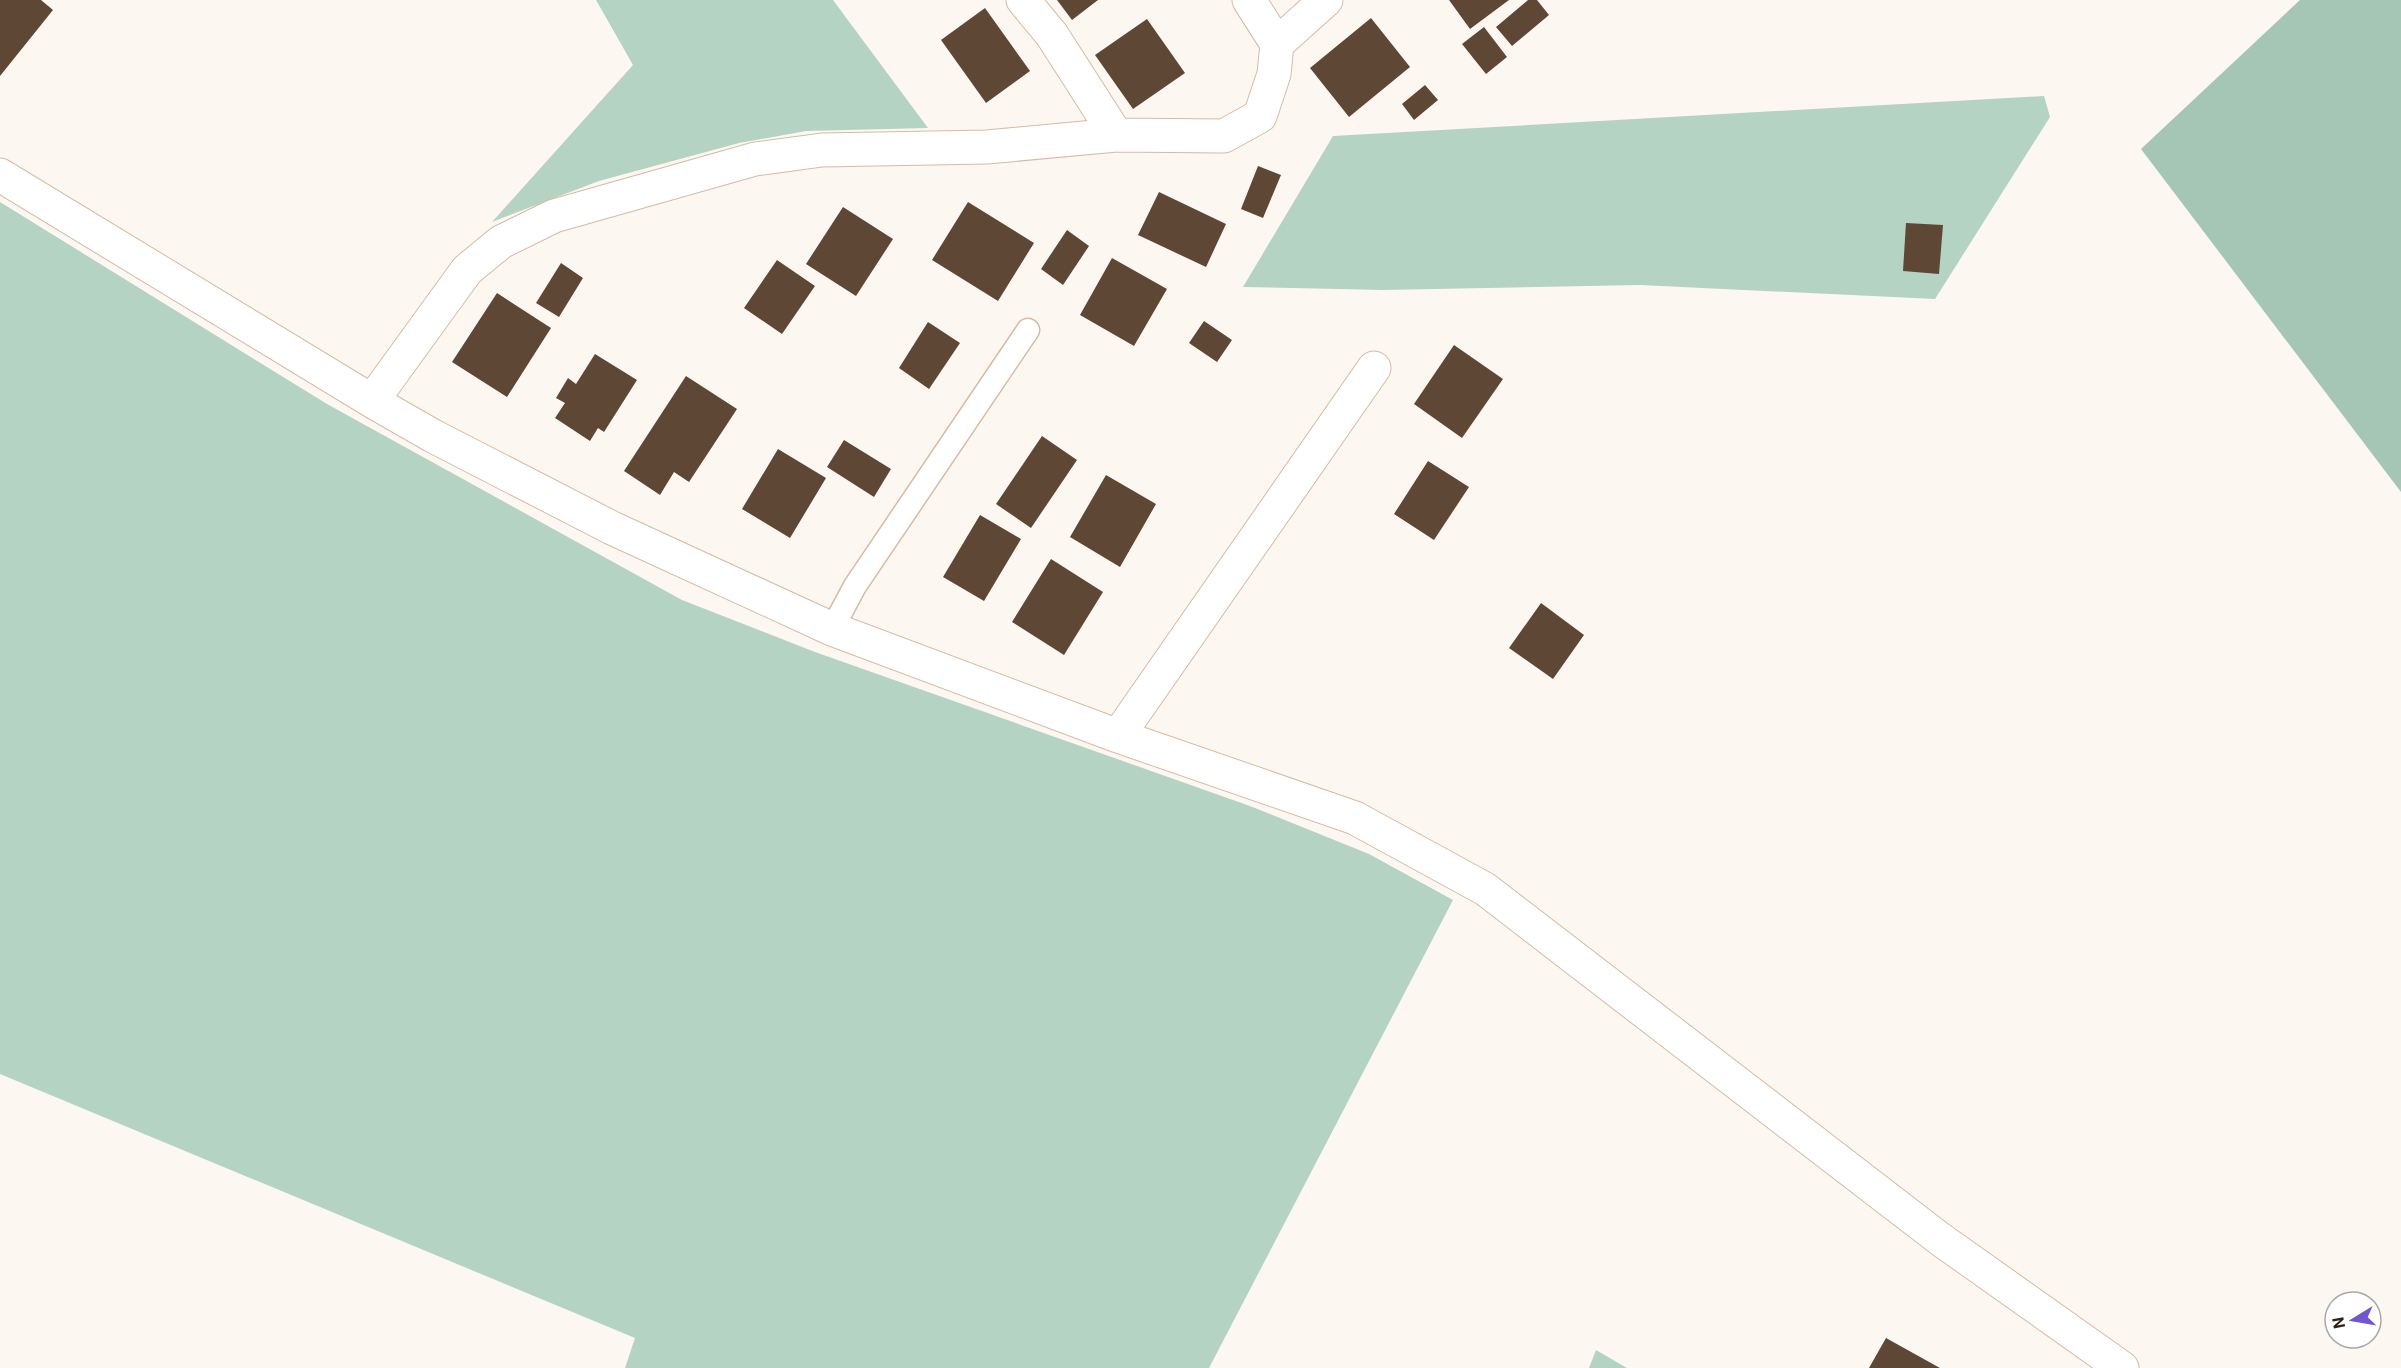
<svg xmlns="http://www.w3.org/2000/svg" width="2401" height="1368" viewBox="0 0 2401 1368" font-family="Roboto,sans-serif">
  <style>
    .green { fill: #b4d3c2 }
    .forest { fill: #a5c6b4 }
    .building { fill: #5e4734 }
    .lines { fill: none; stroke-linecap: round; stroke-linejoin: round }
    .lane-casing { stroke: #d7baa2; stroke-width: 25 }
    .street-casing { stroke: #d7baa2; stroke-width: 35 }
    .lane { stroke: #fff; stroke-width: 22 }
    .street { stroke: #fff; stroke-width: 33 }
  </style>
  <rect width="100%" height="100%" fill="#fdf7f2"/>
  <path class="green" d="M596,0h237l95,128 -122,3 -67,12 -140,38 -107,41 141,-157z
    M2044,96l6,21 -115,182 -295,-14 -257,5 -140,-3 90,-151z
    M0,202l327,202 355,196 133,52 435,154 119,48 84,46 -244,468h-584l10,-30 -635,-264z
    M1596,1350l31,18h-38z"/>
  <path class="forest" d="M2300,0h101v492l-260,-343z"/>
  <path class="building" d="M0,0h41l12,10 -53,66z
    M1057,0h41l-26,20z
    M1449,0h60l-39,29z
    M1528,0h9l12,15 -37,31 -16,-19z
    M985,8l45,63 -44,32 -45,-63z
    M1371,18l39,49 -61,50 -39,-49z
    M1147,19l38,54 -52,36 -38,-54z
    M1484,27l23,30 -21,17 -24,-30z
    M1425,85l13,15 -24,20 -12,-16z
    M1258,166l23,9 -18,43 -22,-9z
    M1159,192l67,32 -20,43 -68,-32z
    M968,202l66,41 -36,58 -66,-41z
    M843,207l50,32 -37,57 -50,-32z
    M1906,223l37,2 -4,49 -36,-3z
    M1067,230l22,16 -26,39 -22,-16z
    M1112,258l55,31 -33,57 -54,-31z
    M777,260l38,26 -33,48 -38,-26z
    M561,263l22,15 -24,39 -23,-14z
    M497,293l54,35 -44,69 -55,-35z
    M1204,321l28,19 -15,22 -28,-19z
    M928,322l32,21 -31,46 -30,-21z
    M1454,345l49,34 -41,59 -48,-34z
    M595,354l42,26 -33,52 -6,-4 -8,13 -35,-23 10,-15 -9,-5 12,-20 8,6z
    M686,376l51,33 -48,73 -15,-10 -14,23 -36,-24z
    M1042,436l35,24 -46,68 -35,-24z
    M844,440l47,29 -17,28 -47,-30z
    M778,449l48,29 -36,60 -48,-29z
    M1428,461l41,26 -35,53 -40,-26z
    M1106,475l50,29 -36,63 -50,-30z
    M980,515l41,24 -37,62 -41,-24z
    M1051,559l52,33 -39,63 -52,-33z
    M1541,603l43,32 -31,44 -44,-31z
    M1886,1338l54,30h-71z"/>
  <g class="lines">
    <g class="lane-casing">
      <path id="lane" d="M832,629l23,-43 173,-256"/>
    </g>
    <g class="street-casing">
      <path id="street" d="M1023,0l29,35 64,100
        M1277,44l49,-44
        M0,175l372,226 61,35 179,92 220,101 286,107 237,82 130,71 455,350 182,129
        M372,401l95,-131 34,-28 53,-26 201,-57 67,-9 165,-3 129,-12 108,1 36,-20 14,-42 3,-30 -28,-44
        M1118,736l256,-368"/>
    </g>
    <use href="#lane" class="lane"/>
    <use href="#street" class="street"/>
  </g>
  <g transform="translate(2353 1320) rotate(259)"><circle r="28" fill="#ffffff" stroke="#aba7a3" stroke-width="1.5"/>
  <path d="M0-4.5L10 22L0 15L-10 22Z" fill="#7057d1"/>
  <text y="-9" font-size="16" font-weight="bold" text-anchor="middle" fill="#2e231a">N</text>
  </g>
</svg>
